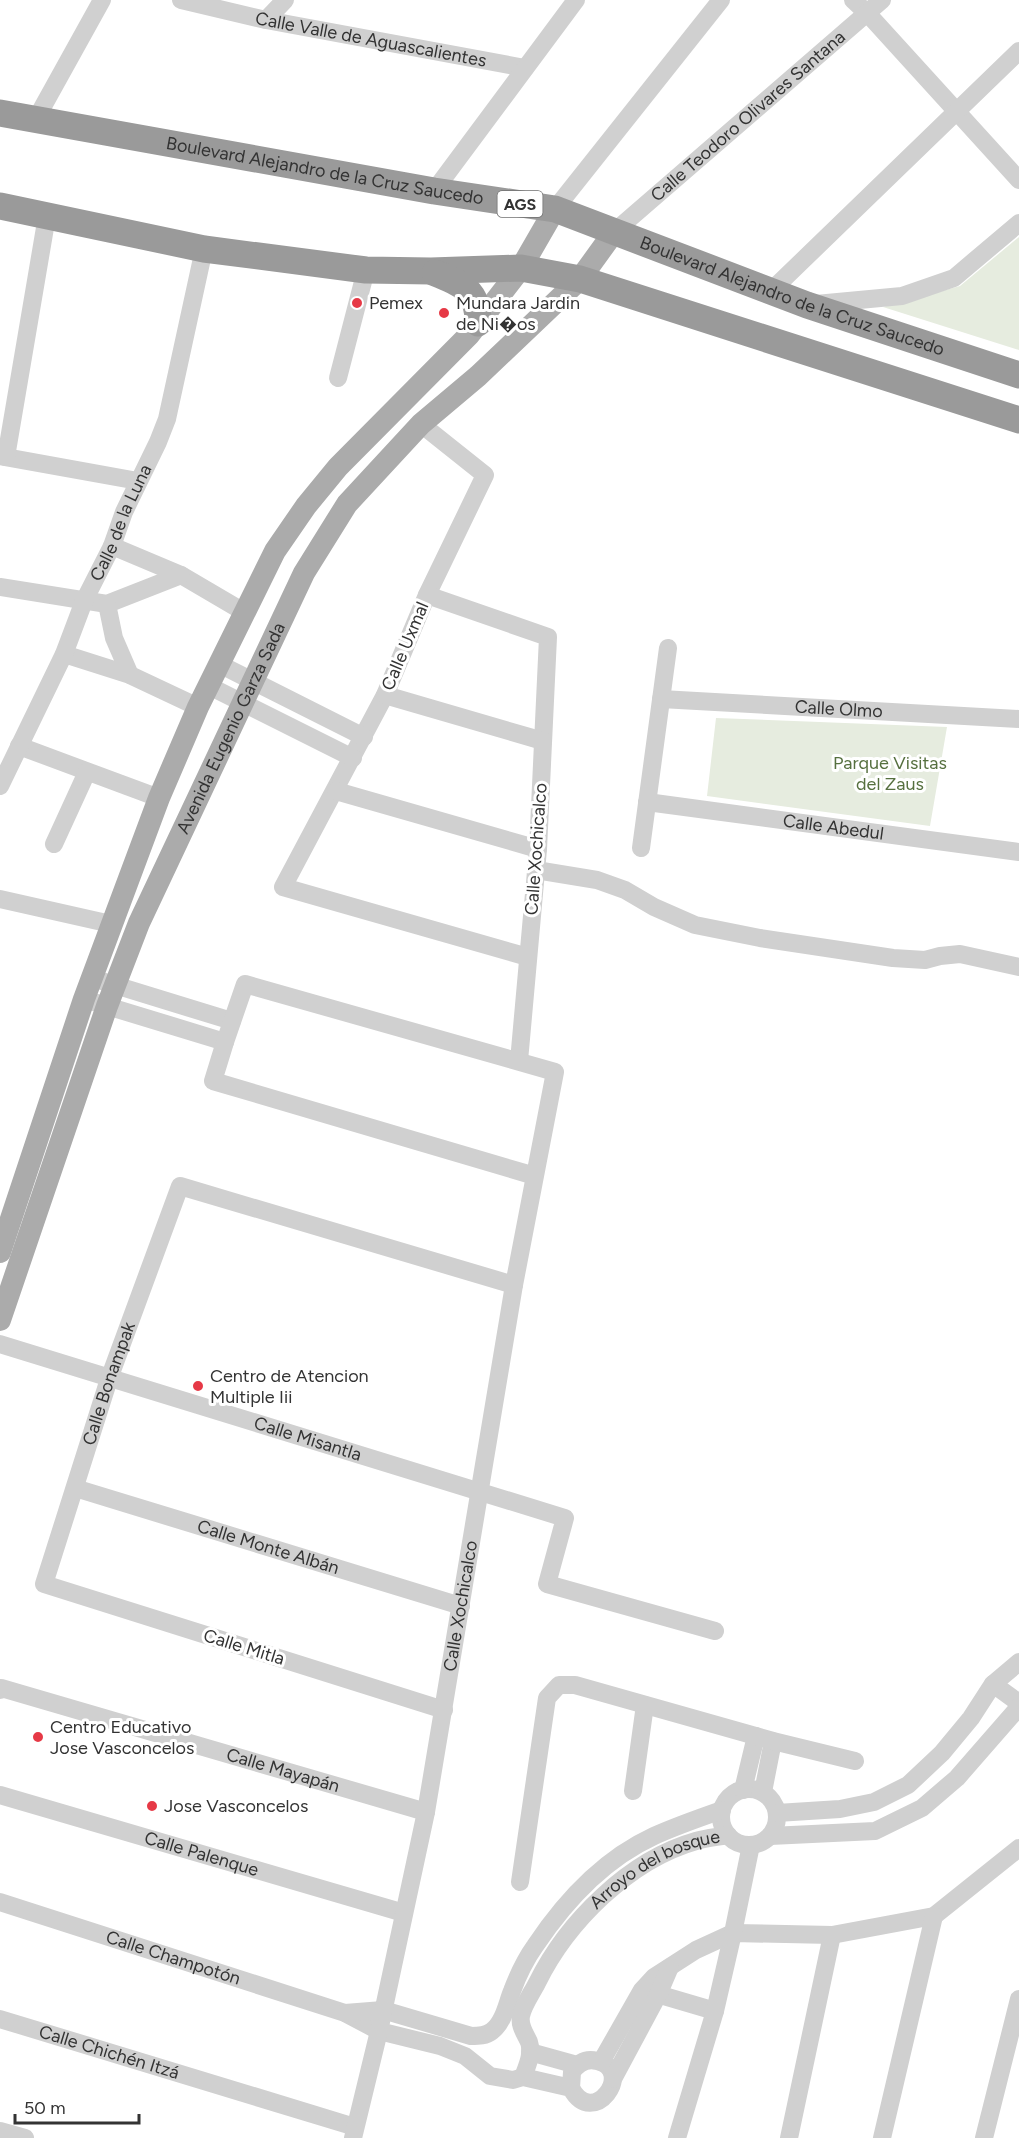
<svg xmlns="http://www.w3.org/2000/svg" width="1019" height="2138" viewBox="0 0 1019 2138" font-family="Figtree,sans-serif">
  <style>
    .green { fill: #e6ecdf }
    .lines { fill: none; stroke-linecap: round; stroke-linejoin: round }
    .minor { stroke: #d0d0d0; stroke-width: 18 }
    .major { stroke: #ababab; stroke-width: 22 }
    .highway { stroke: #9a9a9a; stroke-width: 27 }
    .poi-dot { fill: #e63946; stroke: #fff; stroke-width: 2 }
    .labels { text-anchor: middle; stroke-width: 6; stroke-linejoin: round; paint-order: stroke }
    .shield { fill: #fff; stroke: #707070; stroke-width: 1.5 }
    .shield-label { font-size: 16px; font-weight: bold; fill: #333 }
    .street-label { font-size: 18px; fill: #333; stroke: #fff }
    .poi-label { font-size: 18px; fill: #333; stroke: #fff; text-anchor: start }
    .park-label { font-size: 18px; fill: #56703f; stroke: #fff }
  </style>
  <rect width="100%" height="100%" fill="#fff"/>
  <path class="green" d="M1019,237v113l-136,-43 77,-21z
    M716,718l231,9 -17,99 -223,-30z"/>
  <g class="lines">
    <g class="minor">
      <path id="s1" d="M181,0l85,20 259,48"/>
      <path d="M853,0l15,14 151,166"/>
      <path d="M266,20l19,-20"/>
      <path d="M36,119l66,-119"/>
      <path d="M434,191l142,-191"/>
      <path d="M555,209l166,-209"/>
      <path id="s2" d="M614,232l268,-232"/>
      <path d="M771,291l248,-240"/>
      <path d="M816,304l86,-8 52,-18 65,-55"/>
      <path d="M338,378l28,-108"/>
      <path d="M421,424l64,51 -58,120 -42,100 -102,192 245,70"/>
      <path d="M0,456l138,25"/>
      <path d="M6,457l41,-241"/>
      <path d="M112,546l69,29 63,37"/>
      <path d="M0,587l107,17 74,-29"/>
      <path d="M427,595l121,42 -10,212 -19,212"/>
      <path d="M107,604l7,34 16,37"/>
      <path d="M64,654l66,21 68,32"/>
      <path d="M219,664l145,73"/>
      <path d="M209,686l144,72"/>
      <path d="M385,695l158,46"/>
      <path id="s3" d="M661,699l358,20"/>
      <path d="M19,746l140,52"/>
      <path id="s4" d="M0,786l64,-132 20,-53 28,-55 12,-34 34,-70 9,-23 37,-170"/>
      <path d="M336,791l202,58"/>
      <path id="s5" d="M647,802l372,50"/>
      <path d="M54,844l33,-72"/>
      <path d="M641,848l27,-200"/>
      <path d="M536,870l61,10 28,10 29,17 41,18 65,13 133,20 32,2 15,-4 20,-2 59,13"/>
      <path d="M0,899l111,25"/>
      <path d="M92,978l140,43"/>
      <path d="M84,999l141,43"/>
      <path id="s6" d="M0,1344l565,174 -18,66 168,47"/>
      <path id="s7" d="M75,1488l386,118"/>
      <path d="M993,1684l26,19"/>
      <path id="s8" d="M0,1690l1,-2 425,124"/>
      <path id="s9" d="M444,1710l-400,-126 65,-205 71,-193 334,99"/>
      <circle cx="749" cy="1817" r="28"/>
      <path d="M743,1790l13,-54"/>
      <path d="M633,1791l12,-86"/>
      <path d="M763,1792l10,-51"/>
      <path id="s10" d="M0,1795l404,118"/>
      <path d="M777,1813l63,-4 34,-7 34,-17 34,-32 29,-35 22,-34 26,-22"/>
      <path d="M770,1836l105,-5 47,-23 35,-30 62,-71"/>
      <path d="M520,1882l27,-184 12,-13h16l198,56 82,20"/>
      <path id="s11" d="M0,1902l345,111 34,18 61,15 25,10 25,20 23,4 10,-3 48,11c22,42 65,-18 26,-27 -11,-3 -19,2 -25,11l-1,16"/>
      <path d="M647,1991l68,20"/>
      <path d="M345,2013l38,-3 88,26c7,0 15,0 21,-5 12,-9 15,-28 20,-40 6,-16 13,-31 23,-45 30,-45 69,-87 119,-110 22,-10 45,-18 68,-26"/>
      <path id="s12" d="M0,2019l355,108"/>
      <path d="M530,2052l47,13"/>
      <path d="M601,2062l41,-72 12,-13 42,-27 37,-17 99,2 102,-19 85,-68"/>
      <path id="s13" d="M523,2077c4,-11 10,-23 6,-35 -4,-9 -10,-16 -8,-26 2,-11 11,-23 16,-33 30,-61 92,-123 159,-142 10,-3 22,-4 32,-6"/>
      <path d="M613,2079l45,-84 12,-28"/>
      <path d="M0,2131l25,7"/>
      <path id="s14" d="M353,2138l26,-107 47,-219 88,-527 41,-213 -310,-88 -20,58 -12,39 322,95"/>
      <path d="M677,2138l38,-127 18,-78 18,-88"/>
      <path d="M789,2138l43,-203"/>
      <path d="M882,2138l52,-222"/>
      <path d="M984,2138l35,-139"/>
    </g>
    <g class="major">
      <path d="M0,1252l84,-253 75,-201 39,-91 77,-156 31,-45 32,-39 131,-132 52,-67 34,-59"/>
      <path id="s15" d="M0,1320l107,-314 32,-83 165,-350 43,-69 74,-80 57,-48 102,-97 34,-47"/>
    </g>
    <g class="highway">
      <path id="s16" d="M0,113l434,78 121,18 252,96 212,70"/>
      <path d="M0,206l204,43 162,21 65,1 90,-3 59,11 439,141"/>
      <path d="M435,273c26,10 44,18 43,50"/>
    </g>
  </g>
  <g class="poi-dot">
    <circle cx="357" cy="303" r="6"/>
    <circle cx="444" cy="313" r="6"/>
    <circle cx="198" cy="1386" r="6"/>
    <circle cx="38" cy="1737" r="6"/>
    <circle cx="152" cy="1806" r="6"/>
  </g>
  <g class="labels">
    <rect class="shield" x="497.5" y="191" width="45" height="26" rx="4.5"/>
    <g class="shield-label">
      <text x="520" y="210">AGS</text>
    </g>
    <g class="street-label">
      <text dy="6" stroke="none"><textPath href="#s1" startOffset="194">Calle Valle de Aguascalientes</textPath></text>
      <text dy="6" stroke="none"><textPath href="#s2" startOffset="177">Calle Teodoro Olivares Santana</textPath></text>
      <text dy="6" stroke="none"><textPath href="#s16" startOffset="330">Boulevard Alejandro de la Cruz Saucedo</textPath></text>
      <text dy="6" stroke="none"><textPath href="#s16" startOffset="816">Boulevard Alejandro de la Cruz Saucedo</textPath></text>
      <text dy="6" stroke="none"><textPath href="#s4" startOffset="290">Calle de la Luna</textPath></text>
      <text transform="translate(405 646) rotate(-67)" y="6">Calle Uxmal</text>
      <text dy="6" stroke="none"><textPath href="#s3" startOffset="178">Calle Olmo</textPath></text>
      <text dy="6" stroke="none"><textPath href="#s15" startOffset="636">Avenida Eugenio Garza Sada</textPath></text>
      <text dy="6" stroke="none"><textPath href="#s5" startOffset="188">Calle Abedul</textPath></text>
      <text transform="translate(536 849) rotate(-86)" y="6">Calle Xochicalco</text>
      <text dy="6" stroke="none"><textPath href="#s9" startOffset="630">Calle Bonampak</textPath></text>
      <text dy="6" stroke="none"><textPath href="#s6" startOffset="322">Calle Misantla</textPath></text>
      <text dy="6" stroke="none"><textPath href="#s7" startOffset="202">Calle Monte Albán</textPath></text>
      <text dy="6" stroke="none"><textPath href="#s14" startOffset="543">Calle Xochicalco</textPath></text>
      <text transform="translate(244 1647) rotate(17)" y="6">Calle Mitla</text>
      <text dy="6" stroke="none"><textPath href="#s8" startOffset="296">Calle Mayapán</textPath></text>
      <text dy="6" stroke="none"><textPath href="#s10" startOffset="210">Calle Palenque</textPath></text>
      <text dy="6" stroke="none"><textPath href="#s13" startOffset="270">Arroyo del bosque</textPath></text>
      <text dy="6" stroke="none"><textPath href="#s11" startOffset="182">Calle Champotón</textPath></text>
      <text dy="6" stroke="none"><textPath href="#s12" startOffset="114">Calle Chichén Itzá</textPath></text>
    </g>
    <g class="poi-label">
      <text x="369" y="309">Pemex</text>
      <text x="456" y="309">Mundara Jardin<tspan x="456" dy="21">de Ni�os</tspan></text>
      <text x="210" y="1382">Centro de Atencion<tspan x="210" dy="21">Multiple Iii</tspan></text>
      <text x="50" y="1733">Centro Educativo<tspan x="50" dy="21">Jose Vasconcelos</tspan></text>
      <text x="164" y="1812">Jose Vasconcelos</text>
    </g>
    <g class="park-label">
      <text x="890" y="769">Parque Visitas<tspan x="890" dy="21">del Zaus</tspan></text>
    </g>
  </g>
  <path d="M15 2114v9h124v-9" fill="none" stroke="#333333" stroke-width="3"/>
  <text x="24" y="2114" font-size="18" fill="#333333" stroke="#ffffff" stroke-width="4.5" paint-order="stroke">50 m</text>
</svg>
